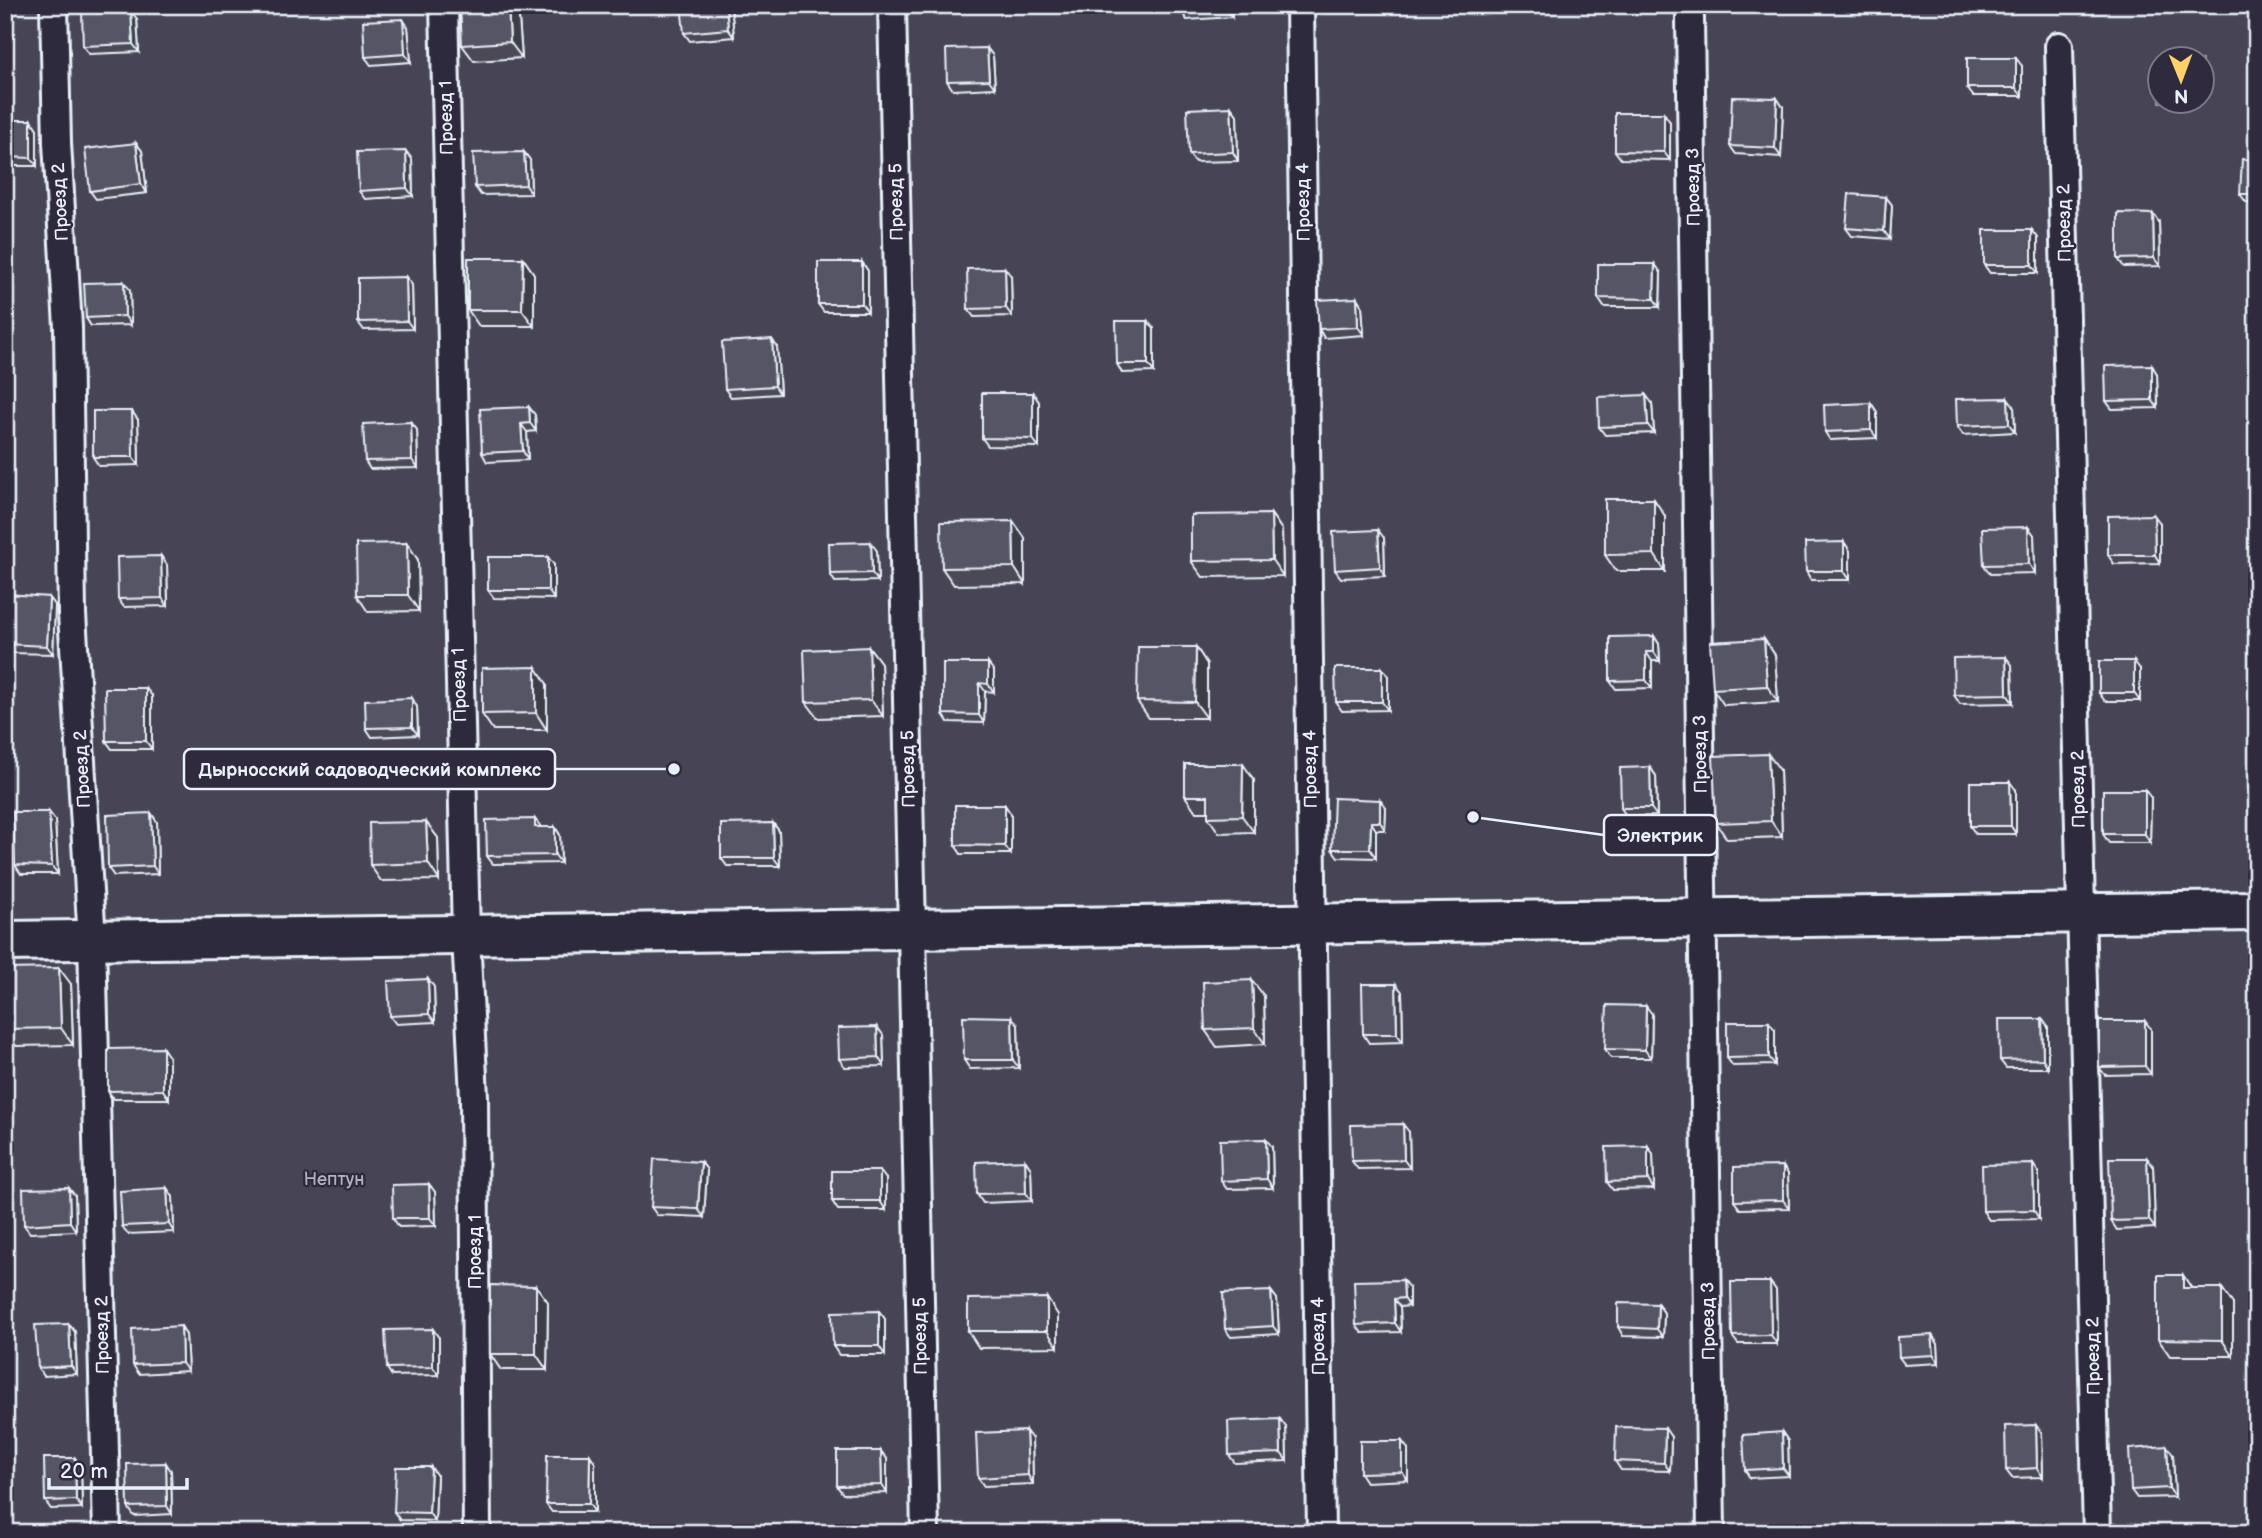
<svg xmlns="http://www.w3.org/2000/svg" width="2262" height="1538" viewBox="0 0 2262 1538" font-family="'Balsamiq Sans',sans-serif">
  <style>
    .green { fill: #464455; stroke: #979aa6; stroke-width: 2; fill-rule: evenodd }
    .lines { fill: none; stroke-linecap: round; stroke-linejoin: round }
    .service-casing { stroke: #e8f1f8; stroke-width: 32 }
    .minor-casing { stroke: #e8f1f8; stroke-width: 44 }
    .service { stroke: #2f2a3d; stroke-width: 26 }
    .minor { stroke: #2f2a3d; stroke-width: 38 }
    .wall { fill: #4b4957; stroke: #e8f1f8; stroke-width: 2 }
    .shaded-wall { fill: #3d3c47; stroke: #e8f1f8; stroke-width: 2 }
    .building { fill: #575565; stroke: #e8f1f8; stroke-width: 2 }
    .labels { text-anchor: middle; stroke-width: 5; stroke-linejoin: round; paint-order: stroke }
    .street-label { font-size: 18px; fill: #e8f1f8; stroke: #2f2a3d }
    .park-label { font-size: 18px; fill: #afb4bf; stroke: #2f2a3d }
    .leader { fill: none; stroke: #e8f1f8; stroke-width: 2.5 }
    .callout-dot { fill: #e8f1f8; stroke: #2f2a3d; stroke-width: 2.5 }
    .callout { fill: #2f2a3d; stroke: #e8f1f8; stroke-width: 2.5 }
    .callout-label { font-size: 19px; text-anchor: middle; font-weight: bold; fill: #e8f1f8 }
  </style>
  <rect width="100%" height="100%" fill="#2f2a3d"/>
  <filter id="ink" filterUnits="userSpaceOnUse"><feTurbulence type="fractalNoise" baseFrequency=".0143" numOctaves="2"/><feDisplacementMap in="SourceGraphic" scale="14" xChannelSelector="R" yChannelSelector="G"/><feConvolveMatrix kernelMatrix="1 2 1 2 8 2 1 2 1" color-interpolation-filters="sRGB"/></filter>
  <g filter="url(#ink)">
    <path class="green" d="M5,5h2252v1528h-2252zM2160,60h42v42h-42z"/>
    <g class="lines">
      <g class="service-casing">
        <path id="service" d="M54,5l3,138 11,184 4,287 20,326 15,593
          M444,5l22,930 8,162 3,436
          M892,5l33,1528
          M1300,5l21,1528
          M1690,18l21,1515
          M2059,46l38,1487"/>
      </g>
      <g class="minor-casing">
        <path id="minor" d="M5,941l2252,-30"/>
      </g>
      <use href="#service" class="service"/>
      <use href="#minor" class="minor"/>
    </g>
    <path class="wall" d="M5,5l5,2 1,48h-6z
      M518,5l4,53 -48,3 -12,-16z
      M731,5l3,32 -44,4 -6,-8z
      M1231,5l1,12 -45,3 -6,-9z
      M1338,5h60v6l-56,1z
      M137,19l2,33 -50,2 -6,-8z
      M408,27l3,35 -40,3 -6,-8z
      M987,48l6,8 2,32 -42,2 -6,-9z
      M2022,66v30h-49l-6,-8z
      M1231,107l6,8 1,46 -43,1 -6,-8z
      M1783,107l-2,50 -45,-3 -6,-8z
      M5,120h26l6,9v37h-32z
      M1670,122v38l-49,-1 -6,-8z
      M136,143l6,8 5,42 -51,6 -6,-8z
      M524,152l6,8 1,34 -50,1 -6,-8z
      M412,159l1,37 -48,3 -6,-8z
      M2257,160v43l-11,-1 -6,-8z
      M1886,197l6,8 -2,34 -38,-3 -6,-8z
      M2159,222l1,44 -36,1 -6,-8z
      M2032,230l6,8v35h-48l-6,-8z
      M523,258l11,16v52h-55l-11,-16z
      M862,262l6,9v41h-44l-6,-8z
      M1661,273l-1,34h-56l-6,-9z
      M1011,276l1,40 -38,1 -6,-8z
      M406,277l6,8 1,44 -49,1 -6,-8z
      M130,290l1,35 -40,1 -5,-8z
      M1357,298l5,8 2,29 -40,3 -5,-9z
      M1154,329v43l-32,1 -5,-9z
      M777,347l3,47 -49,3 -6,-8z
      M2157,374l1,34 -46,1 -6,-8z
      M1033,393l6,9v45l-51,-1 -6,-8z
      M1652,403l2,30 -49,2 -6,-8z
      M1871,403l6,9v26l-47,2 -5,-8z
      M2014,406l1,26 -52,3 -6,-9z
      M529,407l6,8 1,16 -9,1 1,28 -41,2 -5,-9z
      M138,420l1,45 -40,1 -6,-9z
      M411,422l6,8 1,38 -48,1 -5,-8z
      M1271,514l11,16 1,46 -80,1 -12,-16z
      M1665,516v55h-49l-11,-16z
      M1013,521l12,17v46l-71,1 -12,-17z
      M2160,523v40l-46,1 -6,-9z
      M2028,527l6,8 1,38 -45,1 -6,-9z
      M1384,538l1,38 -44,2 -6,-8z
      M1844,542l6,9v29h-39l-5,-9z
      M407,543l11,17 1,51 -51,1 -11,-17z
      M877,551l1,30 -43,1 -5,-8z
      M161,556l6,9 1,41 -44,1 -6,-8z
      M554,565v34l-60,-1 -6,-8z
      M49,597l6,8 -2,49 -42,-1 -6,-9z
      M1654,636l5,8 1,17h-8v27l-36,1 -6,-8z
      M1764,639l11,16 3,47 -54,3 -11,-16z
      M869,647l12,16 2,53 -65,2 -12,-16z
      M1196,647l11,17v54h-58l-12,-17z
      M2012,665l1,38 -53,1 -6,-9z
      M1382,668l6,8v34l-46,1 -6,-9z
      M2140,669v32h-35l-6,-8z
      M994,671v21l-9,-1 -1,32 -36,-1 -5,-8z
      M547,684v46h-54l-11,-16z
      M152,696v53h-40l-6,-8z
      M412,698l5,9 1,28 -46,2 -6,-9z
      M1650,767l6,9 1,40 -30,1 -6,-9z
      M1780,770l2,67 -55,2 -11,-16z
      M1254,780v52l-35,1 -11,-16v-5h-12l-11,-16z
      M2016,790v44h-40l-6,-8z
      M2151,798l-1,45h-41l-6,-9z
      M1380,800l6,8 -1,22h-9v28l-38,-1 -6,-8z
      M49,812l6,8 3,54h-37l-6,-9z
      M151,813l6,9 1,52 -44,2 -6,-8z
      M1011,814v40h-50l-6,-9z
      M426,822l12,16 1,42 -58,1 -11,-16z
      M773,823l6,8 1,35h-53l-6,-8z
      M541,827h14l5,8 1,28 -68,1 -6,-8z
      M5,969l66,15 2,61 -57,1 -11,-16z
      M428,979l6,8 1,35 -39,2 -6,-8z
      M1396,984l6,8 1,50 -34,1 -6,-9z
      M1264,996l1,48 -48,3 -12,-17z
      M1652,1014l-1,44h-40l-6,-9z
      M2042,1019l6,8v41h-42l-6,-8z
      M1018,1025l1,43 -49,1 -6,-9z
      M877,1027l6,8 1,31 -39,1 -6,-8z
      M2151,1029v45l-46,1 -6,-8z
      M1775,1030v35l-42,1 -6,-8z
      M169,1057v42h-55l-6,-8z
      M1409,1132l1,36 -52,1 -6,-8z
      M1272,1147l1,41 -46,1 -6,-8z
      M1653,1154l1,35 -41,1 -6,-8z
      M2147,1158l6,8 2,62 -38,2 -6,-9z
      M1025,1160l6,9 1,32 -49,2 -6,-9z
      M701,1162l6,8 -3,47 -47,-2 -6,-8z
      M2039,1173v46l-50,1 -6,-9z
      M1788,1174l1,34 -49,1 -6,-8z
      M886,1179v31h-48l-6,-9z
      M429,1184l6,8 1,34 -37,1 -6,-9z
      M69,1188l6,8 1,35 -46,2 -6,-8z
      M167,1188l6,9 1,35 -46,2 -6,-8z
      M2183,1275l8,13 42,16v52h-63l-12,-17z
      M1770,1282l6,8 1,54h-39l-6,-8z
      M536,1286l12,16 -1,68h-46l-11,-16z
      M1409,1288v18l-9,1 1,25 -39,1 -6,-8z
      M1271,1291l6,8 2,35 -48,3 -6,-8z
      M1658,1304l6,9 -1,24 -40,-1 -5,-9z
      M879,1311l6,8v36h-46l-6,-9z
      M1058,1315v32l-79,1 -11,-17z
      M181,1326l5,9 2,36 -49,3 -6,-9z
      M75,1332l2,42 -33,2 -6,-8z
      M1932,1335l6,9 1,19 -34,2 -6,-8z
      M439,1338v37l-47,1 -5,-8z
      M1280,1419l6,8 1,34 -52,2 -6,-8z
      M1782,1432l6,9 1,35 -39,2 -5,-8z
      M2042,1433l1,44 -31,1 -6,-8z
      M1671,1437l-1,34 -49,-1 -6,-9z
      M1032,1439l1,45 -49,2 -6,-8z
      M1408,1449v31l-42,2 -6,-9z
      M590,1455l5,8v49h-43l-6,-8z
      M2173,1455l2,42 -38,1 -6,-8z
      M75,1458l6,8 1,42 -31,1 -6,-8z
      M887,1459v34l-44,1 -6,-8z
      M171,1471l1,43 -38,2 -6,-9z
      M437,1476l-2,45 -35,-1 -6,-8z"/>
    <path class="shaded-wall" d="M5,5h4l1,2 1,48 -6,-9z
      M508,5h10l4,53 -12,-16z
      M726,5h5l3,32 -6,-8z
      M1226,5h5l1,12 -6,-8z
      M131,11l6,8 2,33 -6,-8z
      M403,19l5,8 3,35 -6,-8z
      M987,48l6,8 2,32 -6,-8z
      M2016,58l6,8v30l-6,-8z
      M1777,98l6,9 -2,50 -6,-9z
      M1231,107l6,8 1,46 -5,-9z
      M1664,113l6,9v38l-6,-8z
      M31,120l6,9v37l-6,-8z
      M136,143l6,8 5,42 -6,-9z
      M406,151l6,8 1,37 -6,-8z
      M524,152l6,8 1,34 -5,-9z
      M1886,197l6,8 -2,34 -6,-8z
      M2153,214l6,8 1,44 -6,-8z
      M2032,230l6,8v35l-6,-8z
      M523,258l11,16v52l-12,-16z
      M862,262l6,9v41l-6,-8z
      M1655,264l6,9 -1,34 -6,-8z
      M1005,268l6,8 1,40 -6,-8z
      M406,277l6,8 1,44 -6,-8z
      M124,282l6,8 1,35 -6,-9z
      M1357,298l5,8 2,29 -6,-8z
      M1148,321l6,8v43l-6,-8z
      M772,339l5,8 3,47 -5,-8z
      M2152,365l5,9 1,34 -6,-8z
      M1033,393l6,9v45l-6,-8z
      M1646,395l6,8 2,30 -6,-8z
      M2008,398l6,8 1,26 -6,-8z
      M1871,403l6,9v26l-6,-8z
      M529,407l6,8 1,16 -6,-8z
      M132,411l6,9 1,45 -6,-8z
      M411,422l6,8 1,38 -6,-8z
      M521,424l6,8 1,28 -5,-9z
      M1654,499l11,17v55l-11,-17z
      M1271,514l11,16 1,46 -11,-16z
      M2154,515l6,8v40l-5,-8z
      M1013,521l12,17v46l-11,-17z
      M2028,527l6,8 1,38 -6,-9z
      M1378,530l6,8 1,38 -5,-9z
      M871,542l6,9 1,30 -6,-8z
      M1844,542l6,9v29l-6,-9z
      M407,543l11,17 1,51 -11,-16z
      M161,556l6,9 1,41 -6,-8z
      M548,557l6,8v34l-6,-9z
      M49,597l6,8 -2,49 -6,-8z
      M1654,636l5,8 1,17 -6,-9z
      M1764,639l11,16 3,47 -11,-16z
      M869,647l12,16 2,53 -12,-16z
      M1196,647l11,17v54l-12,-16z
      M1646,652l6,9v27l-6,-8z
      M2006,657l6,8 1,38 -6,-9z
      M2134,661l6,8v32l-6,-8z
      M988,663l6,8v21l-6,-8z
      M536,667l11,17v46l-11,-17z
      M1382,668l6,8v34l-6,-8z
      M979,683l6,8 -1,32 -5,-8z
      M146,688l6,8v53l-6,-8z
      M412,698l5,9 1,28 -6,-8z
      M1768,754l12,16 2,67 -11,-16z
      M1243,764l11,16v52l-12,-16z
      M1650,767l6,9 1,40 -6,-8z
      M2010,782l6,8v44l-5,-8z
      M2145,790l6,8 -1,45 -5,-9z
      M1380,800l6,8 -1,22 -5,-8z
      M1005,805l6,9v40l-6,-8z
      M49,812l6,8 3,54 -6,-8z
      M151,813l6,9 1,52 -5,-8z
      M535,819l6,8h-6z
      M426,822l12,16 1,42 -11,-17z
      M1371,822l5,8v28l-6,-9z
      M773,823l6,8 1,35 -6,-8z
      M555,827l5,8 1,28 -6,-8z
      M59,968l12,16 2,61 -12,-17z
      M428,979l6,8 1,35 -6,-8z
      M1252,980l12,16 1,48 -11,-16z
      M1396,984l6,8 1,50 -6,-8z
      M1646,1006l6,8 -1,44 -6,-8z
      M1012,1017l6,8 1,43 -6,-8z
      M2042,1019l6,8v41l-5,-9z
      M2145,1021l6,8v45l-6,-8z
      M1769,1022l6,8v35l-6,-8z
      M877,1027l6,8 1,31 -6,-9z
      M163,1048l6,9v42l-6,-9z
      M1403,1124l6,8 1,36 -6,-8z
      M1266,1139l6,8 1,41 -6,-9z
      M1648,1146l5,8 1,35 -6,-9z
      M2147,1158l6,8 2,62 -6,-8z
      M1025,1160l6,9 1,32 -6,-8z
      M701,1162l6,8 -3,47 -6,-8z
      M2033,1164l6,9v46l-5,-9z
      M1783,1166l5,8 1,34 -6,-8z
      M880,1171l6,8v31l-6,-9z
      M429,1184l6,8 1,34 -6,-8z
      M69,1188l6,8 1,35 -6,-9z
      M167,1188l6,9 1,35 -5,-8z
      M2183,1275l11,17 -11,-4z
      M1403,1280l6,8v18l-5,-8z
      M1770,1282l6,8 1,54 -6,-9z
      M536,1286l12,16 -1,68 -11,-16z
      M2222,1288l11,16v52l-11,-16z
      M1271,1291l6,8 2,35 -6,-8z
      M1047,1298l11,17v32l-11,-16z
      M1394,1299l6,8 1,25 -6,-9z
      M1658,1304l6,9 -1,24 -6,-8z
      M879,1311l6,8v36l-6,-9z
      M69,1324l6,8 2,42 -6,-8z
      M181,1326l5,9 2,36 -6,-8z
      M433,1329l6,9v37l-6,-8z
      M1932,1335l6,9 1,19 -5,-8z
      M1280,1419l6,8 1,34 -6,-8z
      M2036,1425l6,8 1,44 -6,-9z
      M1665,1428l6,9 -1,34 -6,-8z
      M1026,1431l6,8 1,45 -5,-9z
      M1782,1432l6,9 1,35 -6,-8z
      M1402,1441l6,8v31l-6,-8z
      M2167,1446l6,9 2,42 -6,-9z
      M881,1451l6,8v34l-5,-8z
      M590,1455l5,8v49l-6,-8z
      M75,1458l6,8 1,42 -6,-8z
      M166,1463l5,8 1,43 -5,-8z
      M431,1467l6,9 -2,45 -6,-8z"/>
    <path class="building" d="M460,5h48l2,37 -48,3z
      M681,5h45l2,24 -44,4z
      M1181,5h45v4l-45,2z
      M131,11l2,33 -50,2 -1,-34z
      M403,19l2,35 -40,3 -2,-36z
      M987,48l2,32 -42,1 -1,-32z
      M1967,58h49v30h-49z
      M1732,97l45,1 -2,50 -45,-2z
      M1231,107l2,45 -44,2 -2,-45z
      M1615,113h49v39l-49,-1z
      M5,120h26v38l-26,-1z
      M136,143l5,41 -51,7 -5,-42z
      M406,151l1,37 -48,3 -2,-39z
      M524,152l2,33 -51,2 -2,-34z
      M2242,159l15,1v34h-17z
      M1849,194l37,3 -2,34 -38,-3z
      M2118,213l35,1 1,44 -36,1z
      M1984,230h48v35h-48z
      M468,258h55l-1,52h-54z
      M818,262h44v42h-44z
      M1598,264h57l-1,35 -56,-1z
      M1005,268l1,40 -38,1 -1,-40z
      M406,277l1,44 -49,1v-44z
      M124,282l1,34 -39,2 -2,-35z
      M1357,298l1,29 -39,2 -2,-29z
      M1116,321h32v43h-31z
      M772,339l3,47 -50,3 -3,-47z
      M2152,365v35l-46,1 -1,-35z
      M982,393h51v46l-51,-1z
      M1646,395l2,30 -49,2 -1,-30z
      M2008,398l1,26 -52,2 -1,-27z
      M1871,403v27l-46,2 -1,-27z
      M529,407l1,16 -9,1 2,27 -41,2 -2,-44z
      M93,411h39l1,46h-40z
      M411,422l1,38 -47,1 -2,-37z
      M1605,499h49v55l-49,1z
      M1271,514l1,46 -81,1v-46z
      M2154,515l1,40h-47v-39z
      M1013,521l1,46 -72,1 -1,-46z
      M2028,527l1,37 -45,1 -2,-37z
      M1378,530l2,37 -45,3 -2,-38z
      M871,542l1,31 -42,1 -1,-31z
      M1844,542v29h-38l-1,-28z
      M407,543l1,52h-51l-1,-51z
      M161,556l1,42 -44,1 -1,-42z
      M488,557h60v33h-60z
      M7,594l42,3 -2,49 -42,-2z
      M1654,636v16h-8v28l-36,1v-44z
      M1764,639l3,47 -54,3 -3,-47z
      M869,647l2,53 -65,2 -2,-52z
      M1138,647h58l-1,55 -58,-1z
      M2006,657l1,37 -53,1 -1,-37z
      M2099,661h35v32h-35z
      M943,663h45v21l-9,-1v32l-36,-1z
      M536,667v46l-54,1v-46z
      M1335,668h47v34h-46z
      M105,688h41v53h-40z
      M412,698v29l-46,1 -1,-28z
      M1768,754l3,67 -55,2 -3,-67z
      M1185,764h58l-1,52 -34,1v-21h-23z
      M1650,767l1,41h-30l-1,-40z
      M1970,782h40l1,44h-41z
      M2103,790h42v44h-42z
      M1334,798l46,2v22h-9l-1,27h-38z
      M955,805h50v41l-50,-1z
      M13,812h36l3,54 -37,-1z
      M151,813l2,53 -45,2 -1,-53z
      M535,819v8h20v28l-68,1 -1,-36z
      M426,822l2,41 -58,2 -1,-42z
      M773,823l1,35h-53v-34z
      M59,968l2,60 -56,1v-60z
      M428,979l1,35 -39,2 -2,-35z
      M1252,980l2,48 -49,2 -2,-48z
      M1362,984h34l1,50h-34z
      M1607,1005l39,1 -1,44 -40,-1z
      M963,1016l49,1 1,43h-49z
      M1999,1019h43l1,40 -43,1z
      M2099,1021h46v45l-46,1z
      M1727,1022h42v35l-42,1z
      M877,1027l1,30 -39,2 -1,-31z
      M163,1048v42l-55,1v-42z
      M1403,1124l1,36 -52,1 -1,-36z
      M1266,1139l1,40 -46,2 -1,-41z
      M1648,1146v34l-41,2 -1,-35z
      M2109,1158h38l2,62 -38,1z
      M654,1159l47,3 -3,47 -47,-2z
      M1025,1160l1,33 -49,1 -1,-32z
      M2033,1164l1,46 -51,1 -1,-46z
      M1783,1166v34l-49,1v-34z
      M832,1171h48v30h-48z
      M429,1184l1,34h-37l-1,-33z
      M69,1188l1,34 -46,3 -1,-36z
      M167,1188l2,36 -47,2 -2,-35z
      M2158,1275h25v13h39v52l-64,-1z
      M1403,1280l1,18 -10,1 1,24 -39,2 -2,-44z
      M1731,1282h39l1,53 -39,1z
      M490,1285l46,1v68h-46z
      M1271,1291l2,35 -48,3 -2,-36z
      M1047,1298v33h-79v-32z
      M1618,1303l40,1 -1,25 -39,-2z
      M879,1311v35h-46l-1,-34z
      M69,1324l2,42 -33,2 -3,-43z
      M181,1326l1,37 -49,2 -1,-36z
      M433,1329v38l-46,1 -2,-38z
      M1932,1335l2,20 -35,2 -1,-20z
      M1280,1419l1,34 -52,2 -1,-34z
      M2036,1425l1,43 -31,2 -1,-44z
      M1616,1427l49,1 -1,35 -49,-2z
      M1026,1431l2,44 -50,3 -2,-45z
      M1782,1432l1,36 -38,2 -2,-35z
      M1360,1441h42v31l-42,1z
      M2167,1446l2,42 -38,2 -2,-41z
      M837,1451h44l1,34 -45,1z
      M547,1455h43l-1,49h-43z
      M44,1458h31l1,42 -31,1z
      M166,1463l1,43 -39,1 -1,-43z
      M396,1467h35l-2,46 -35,-1z"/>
  </g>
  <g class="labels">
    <g class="street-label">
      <text transform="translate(446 118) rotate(-91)" y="6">Проезд 1</text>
      <text transform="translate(1693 187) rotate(-91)" y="6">Проезд 3</text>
      <text transform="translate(60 202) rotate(-93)" y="6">Проезд 2</text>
      <text transform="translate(896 202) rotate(-91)" y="6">Проезд 5</text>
      <text transform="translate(1303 202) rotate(-91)" y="6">Проезд 4</text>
      <text transform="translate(2064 223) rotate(-91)" y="6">Проезд 2</text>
      <text transform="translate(459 685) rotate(-92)" y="6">Проезд 1</text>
      <text transform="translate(1700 754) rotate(-91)" y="6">Проезд 3</text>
      <text transform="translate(82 769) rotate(-93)" y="6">Проезд 2</text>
      <text transform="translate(908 769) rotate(-91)" y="6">Проезд 5</text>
      <text transform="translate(1310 769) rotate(-91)" y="6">Проезд 4</text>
      <text transform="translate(2078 789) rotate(-91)" y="6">Проезд 2</text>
      <text transform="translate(475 1252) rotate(-90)" y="6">Проезд 1</text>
      <text transform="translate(1708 1321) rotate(-91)" y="6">Проезд 3</text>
      <text transform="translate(102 1335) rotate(-91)" y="6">Проезд 2</text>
      <text transform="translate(920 1336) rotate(-91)" y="6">Проезд 5</text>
      <text transform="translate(1318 1336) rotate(-91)" y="6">Проезд 4</text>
      <text transform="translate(2093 1356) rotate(-91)" y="6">Проезд 2</text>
    </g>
    <g class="park-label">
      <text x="334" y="1185">Нептун</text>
    </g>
  </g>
  <path class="leader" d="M674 769L555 769M1473 817L1604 835"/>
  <g class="callout-dot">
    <circle cx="674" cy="769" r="7"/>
    <circle cx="1473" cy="817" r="7"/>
  </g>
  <g class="callout">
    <rect x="184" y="749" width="371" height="40" rx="7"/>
    <rect x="1604" y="815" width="113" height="40" rx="7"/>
  </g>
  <g class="callout-label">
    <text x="370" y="776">Дырносский садоводческий комплекс</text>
    <text x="1660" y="842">Электрик</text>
  </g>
  <rect width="2262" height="1538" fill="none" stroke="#2f2a3d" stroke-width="28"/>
  <rect x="14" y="14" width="2234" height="1510" fill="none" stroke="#e8f1f8" stroke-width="2.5" filter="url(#ink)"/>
  <g transform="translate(2181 80) rotate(179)"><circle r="33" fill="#2f2a3d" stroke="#797a88" stroke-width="2"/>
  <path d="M0-5L12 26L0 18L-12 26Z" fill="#ffd166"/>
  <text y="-10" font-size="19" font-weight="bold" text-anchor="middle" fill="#e8f1f8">N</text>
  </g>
  <path d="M49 1478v10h138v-10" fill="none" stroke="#e8f1f8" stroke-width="3.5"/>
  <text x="60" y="1478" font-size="21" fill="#e8f1f8" stroke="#2f2a3d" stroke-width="5" paint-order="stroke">20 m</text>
</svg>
